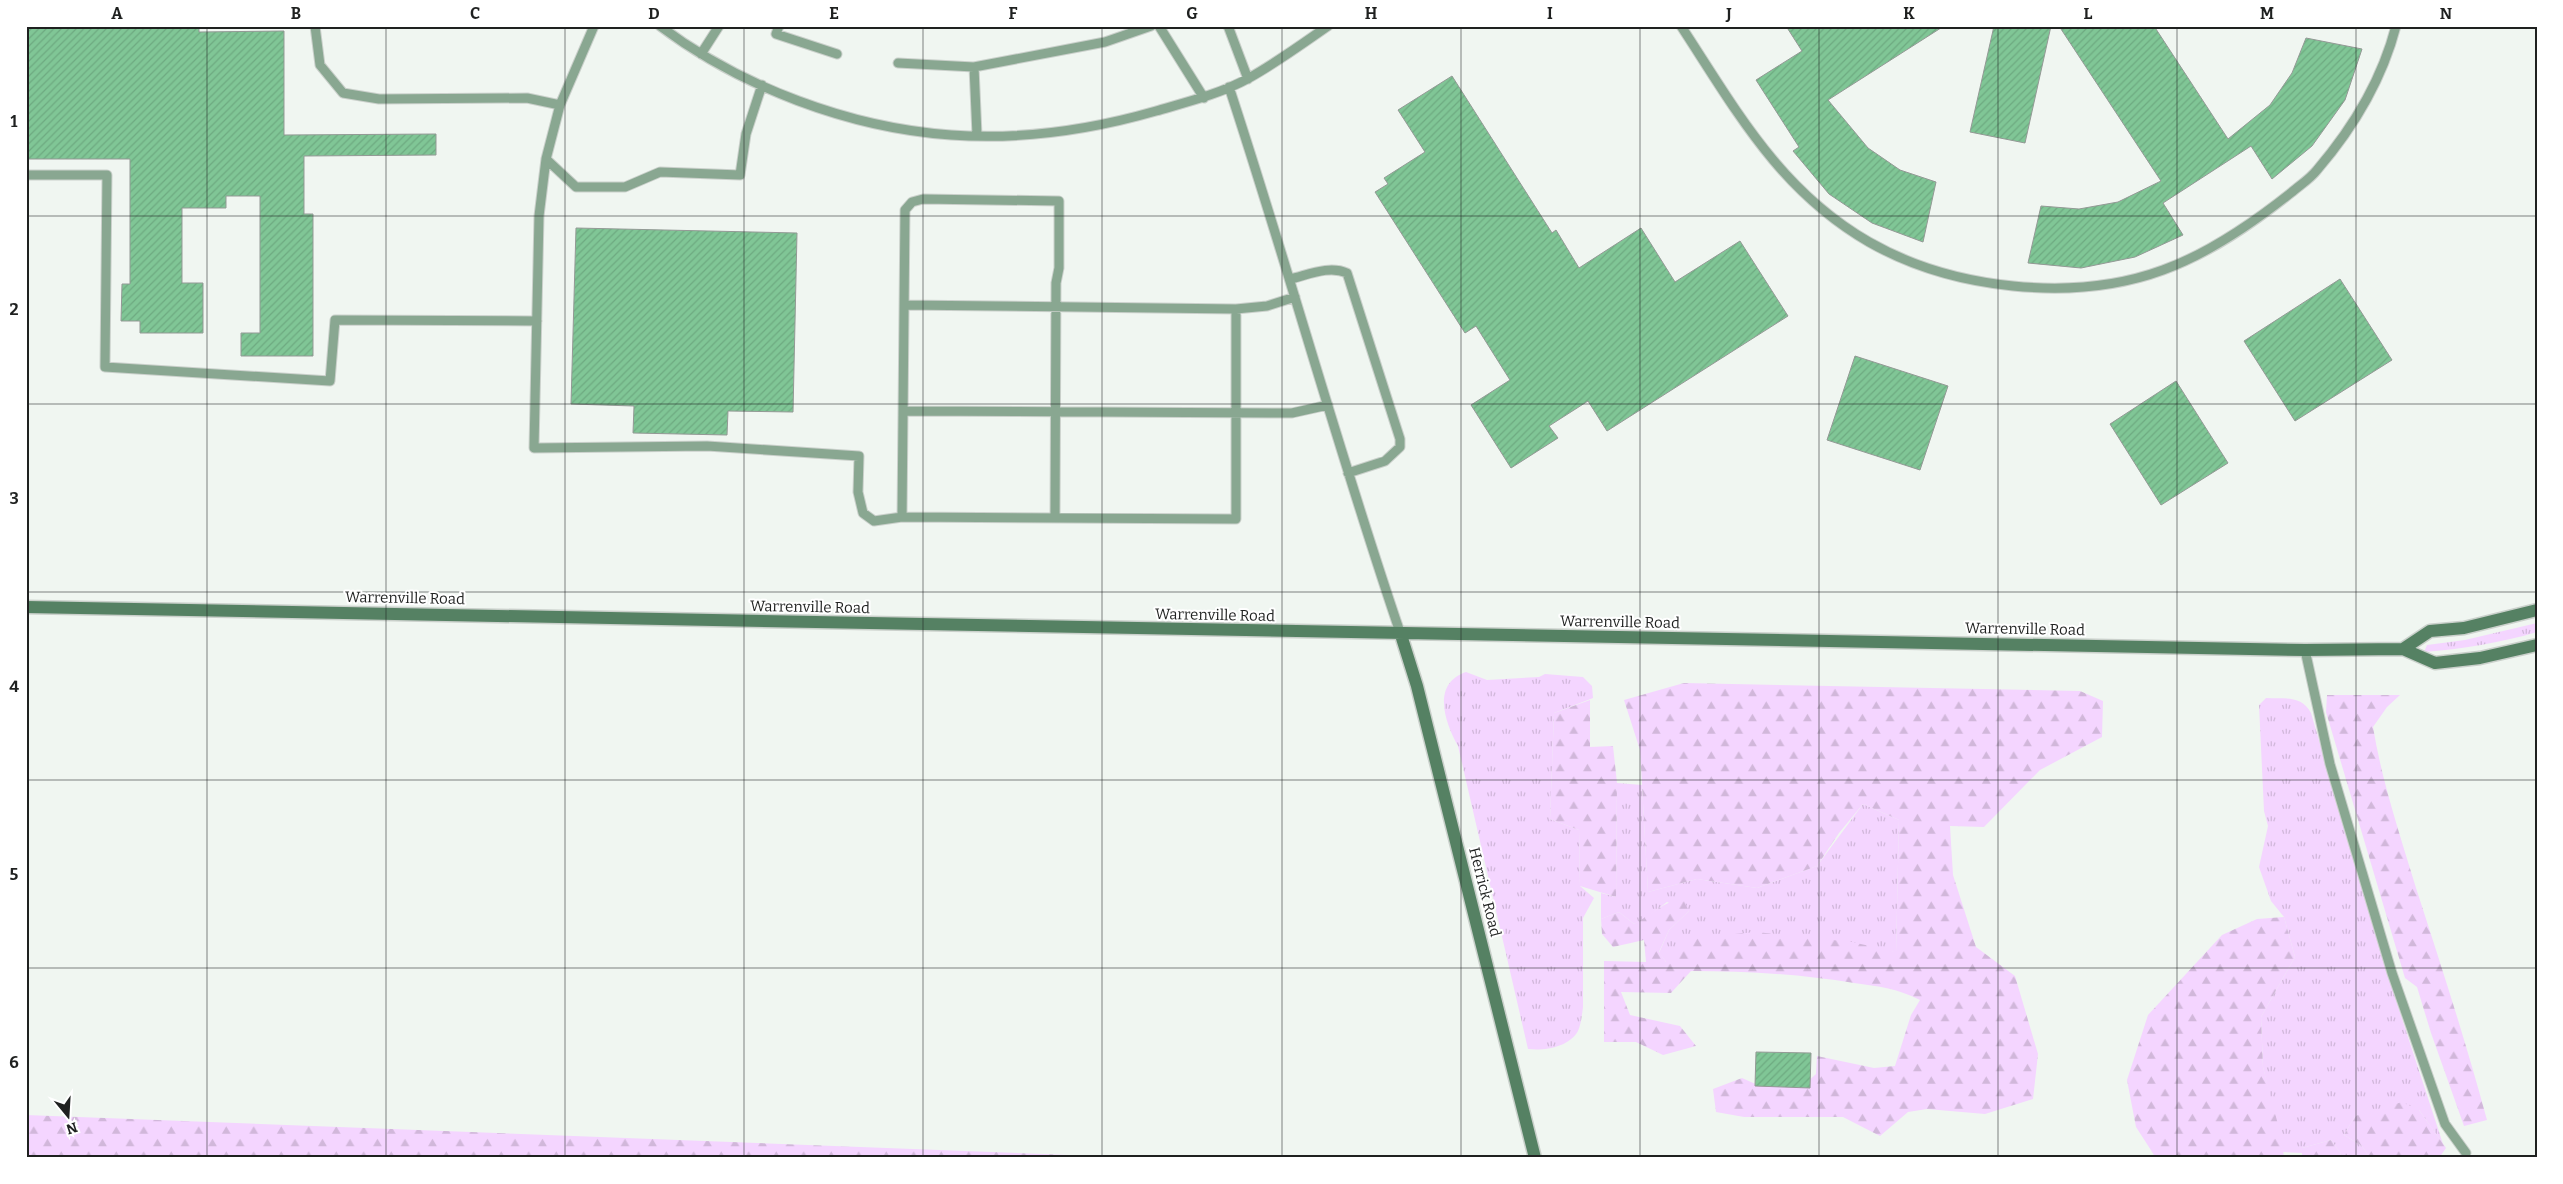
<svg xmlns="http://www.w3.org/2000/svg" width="2563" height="1184" viewBox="0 0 2563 1184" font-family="Bitter,serif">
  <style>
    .grass { fill: url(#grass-tufts) }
    .forest { fill: url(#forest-firs) }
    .building { fill: url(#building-hatch); stroke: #939995 }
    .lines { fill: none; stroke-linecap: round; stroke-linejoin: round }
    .lane-casing { stroke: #cad0cb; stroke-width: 11 }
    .secondary-casing { stroke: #cad0cb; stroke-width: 15 }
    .lane { stroke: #89a791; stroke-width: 9 }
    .secondary { stroke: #558163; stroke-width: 12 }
    .grid { fill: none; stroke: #1f2120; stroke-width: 1; stroke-opacity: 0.55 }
    .labels { text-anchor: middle; stroke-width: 4; stroke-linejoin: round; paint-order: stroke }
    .street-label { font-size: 15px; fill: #1f2120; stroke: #fff }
    .neatline { fill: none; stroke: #1f2120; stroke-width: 2 }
    .grid-label { font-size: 16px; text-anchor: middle; font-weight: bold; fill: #1f2120 }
  </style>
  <defs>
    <pattern id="grass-tufts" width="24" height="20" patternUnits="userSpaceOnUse" patternTransform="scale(1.25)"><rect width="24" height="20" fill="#f4d5ff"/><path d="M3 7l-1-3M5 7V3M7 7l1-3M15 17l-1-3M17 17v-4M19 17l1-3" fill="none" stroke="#d1b7da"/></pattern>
    <pattern id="forest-firs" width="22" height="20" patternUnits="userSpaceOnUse" patternTransform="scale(1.25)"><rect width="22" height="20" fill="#f4d5ff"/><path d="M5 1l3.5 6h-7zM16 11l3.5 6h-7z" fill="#d1b7da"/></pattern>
    <pattern id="building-hatch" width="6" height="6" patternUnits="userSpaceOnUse" patternTransform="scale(1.25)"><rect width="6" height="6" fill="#80c696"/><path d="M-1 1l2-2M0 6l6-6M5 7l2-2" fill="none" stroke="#6eaa81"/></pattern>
  </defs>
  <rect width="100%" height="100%" fill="#f0f6f1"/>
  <path class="grass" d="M2537,623v9c-37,11 -75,17 -113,20l3,-7 38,-5z
    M1466,672l21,8 52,-3 6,-3 38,3 9,9 1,12 -39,15 -4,106 29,11 1,56 14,12 -11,20v89c-1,8 -2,17 -5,24 -9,16 -33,20 -50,18l-70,-303c-13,-23 -27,-62 8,-74z
    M2266,698c18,1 36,-3 45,15l78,266 54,165 -24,-34 -64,6 -11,19 18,11 8,12h-26l-13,-18 -29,8v5l-19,-1 -20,-85 -2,-50 34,-60 -11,-40 -13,-16 -12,-34 9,-41 -4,-15 -5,-106z
    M1617,783l25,2 6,107 49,-13 60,9 60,-22 46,-62 36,16 -3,133 -5,-2 -224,12 -8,-10 10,-23 20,-19 -22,-9 -21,16 -12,6 -15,-12 -18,7v-26l15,4z"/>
  <path class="forest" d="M1684,683l396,8 23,10 -1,36 -62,33 -56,57 -34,-1 3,49 23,72 39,29 23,78 -5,45 -48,15 -58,-5 -19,3 -28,24 -37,-19h-99l-28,-5 -3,-23 29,-11 18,8 45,-2 11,-10 1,-18 57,12 21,-2 16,-51 9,-15c-21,-11 -42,-14 -66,-17 -54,-9 -108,-12 -163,-12l-20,22 -50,-1 9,23 50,11 16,20 -33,9 -27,-13h-32v-81l42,1 -2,-22 -31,7 -11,-13 -1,-15 18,-7 15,12c19,-10 27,-21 49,-26l6,13 -20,19 -10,22 7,10 15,-23 75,-7 96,10 44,10 3,-132 -36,-16 -24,29 -22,33 -60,22 -60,-9 -49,13 -8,-142 -16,-50z
    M2327,695h73l-13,12 -14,20c9,55 27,108 43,161 25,77 50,154 71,232l-23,6 -33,-93 -14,-46 -12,-9 -79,-266z
    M1590,700v47l23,-1 4,37 -1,114 -36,-11 -1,-56 -29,-11 4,-106z
    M2284,917l11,40 -34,60 2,50 19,73 2,18h-128l-20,-31 -9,-47 21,-65 74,-80 35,-16z
    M2402,1102l17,8 27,38 -7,10h-69l-8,-12 -18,-11 11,-19z
    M26,1115l1121,43h-1121z
    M2331,1140l13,18h-42v-10z"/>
  <path class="building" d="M26,26h173v6l85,-1v104l152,-1v21l-132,1v58h9v142h-72v-23h19v-137h-34v12h-44v75h21v50h-63v-12h-19l1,-37h8v-125h-104z
    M1786,26h158l-116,74 40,48 32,22 36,12 -13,60 -51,-19 -43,-29 -36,-43 6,-4 -43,-67 46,-29z
    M1994,26h57l-26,117 -55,-11z
    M2059,26h95l74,113 42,-34 22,-32 14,-35 56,11 -17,51 -33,46 -40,33 -21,-33 -88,57 20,32 -48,22 -54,11 -53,-5 13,-57 38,3 39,-7 43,-21z
    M1452,76l100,157 4,-3 23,38 62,-40 34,54 65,-41 48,75 -181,115 -19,-30 -39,25 9,12 -47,30 -40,-63 39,-25 -34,-54 -11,7 -90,-141 13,-8 -4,-6 41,-26 -27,-42z
    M576,228l221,5 -4,179 -65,-1 -1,24 -94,-2 1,-27 -63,-2z
    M2340,279l52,81 -97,61 -51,-80z
    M1855,356l93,30 -28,84 -93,-30z
    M2176,381l52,82 -67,42 -51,-81z
    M1756,1052l55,1 -1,35 -55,-2z"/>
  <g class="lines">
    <g class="lane-casing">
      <path id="lane" d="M315,26l5,39 23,28 36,6 148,-1 33,7
        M594,26l-34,79 -14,54 -7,57 -5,232 173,-2 152,10 -1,36 5,21 11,8 28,-4
        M660,26c81,61 190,102 291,109 69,5 139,-5 205,-24 31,-9 64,-17 93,-33 27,-15 53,-34 79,-52
        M779,26l-3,8 61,20
        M1159,26l45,72
        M1228,26l20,53
        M1681,26c55,84 98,164 188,216 82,47 204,61 294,28 47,-17 90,-47 129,-78 8,-7 18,-13 25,-22 36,-42 65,-90 79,-144
        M701,54l18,-28
        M898,63l76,4 131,-25 46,-16
        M974,67l3,68
        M1229,87c60,182 110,367 172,548
        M546,159l30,28h49l35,-15 80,3 6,-41 16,-49
        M26,175h81l-2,192 225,14 5,-61 202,1
        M1290,279c18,-4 39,-14 57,-6l53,166v8l-15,14 -37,12
        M904,305l332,4 31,-3 28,-9
        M903,411l389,2 36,-8
        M1055,518l1,-235 3,-15v-67l-136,-2 -11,3 -7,8 -3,307 334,2v-210
        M2305,650l25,114 62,209 53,151 21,29"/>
    </g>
    <g class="secondary-casing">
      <path id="secondary" d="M26,607l2279,43 98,-1 32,14 45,-5 57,-13
        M1401,635l16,51 118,472
        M2403,649l27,-18 34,-3 73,-18"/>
    </g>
    <use href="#lane" class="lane"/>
    <use href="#secondary" class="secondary"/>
  </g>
  <path class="grid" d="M207,26v1132M386,26v1132M565,26v1132M744,26v1132M923,26v1132M1102,26v1132M1282,26v1132M1461,26v1132M1640,26v1132M1819,26v1132M1998,26v1132M2177,26v1132M2356,26v1132M26,216h2511M26,404h2511M26,592h2511M26,780h2511M26,968h2511"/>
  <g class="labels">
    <g class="street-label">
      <text transform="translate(405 598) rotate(1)" y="5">Warrenville Road</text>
      <text transform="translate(810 607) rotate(1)" y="5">Warrenville Road</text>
      <text transform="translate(1215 615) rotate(1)" y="5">Warrenville Road</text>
      <text transform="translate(1620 622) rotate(1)" y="5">Warrenville Road</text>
      <text transform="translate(2025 629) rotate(1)" y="5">Warrenville Road</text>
      <text transform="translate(1485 892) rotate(76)" y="5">Herrick Road</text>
    </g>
  </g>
  <rect width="2563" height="1184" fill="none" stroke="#ffffff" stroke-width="55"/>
  <g transform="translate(68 1116) rotate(162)" stroke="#ffffff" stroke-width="4" paint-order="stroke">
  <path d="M0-4L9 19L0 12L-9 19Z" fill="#1f2120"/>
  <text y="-8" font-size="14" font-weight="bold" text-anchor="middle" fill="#1f2120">N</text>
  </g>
  <rect x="28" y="28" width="2508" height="1128" class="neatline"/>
  <g class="grid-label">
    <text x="117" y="19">A</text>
    <text x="296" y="19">B</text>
    <text x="475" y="19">C</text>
    <text x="654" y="19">D</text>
    <text x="834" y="19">E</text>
    <text x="1013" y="19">F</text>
    <text x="1192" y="19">G</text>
    <text x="1371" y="19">H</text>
    <text x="1550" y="19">I</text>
    <text x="1729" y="19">J</text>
    <text x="1909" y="19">K</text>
    <text x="2088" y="19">L</text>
    <text x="2267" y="19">M</text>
    <text x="2446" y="19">N</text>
    <text x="14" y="127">1</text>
    <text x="14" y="315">2</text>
    <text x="14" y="504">3</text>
    <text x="14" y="692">4</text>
    <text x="14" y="880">5</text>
    <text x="14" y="1068">6</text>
  </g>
</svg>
